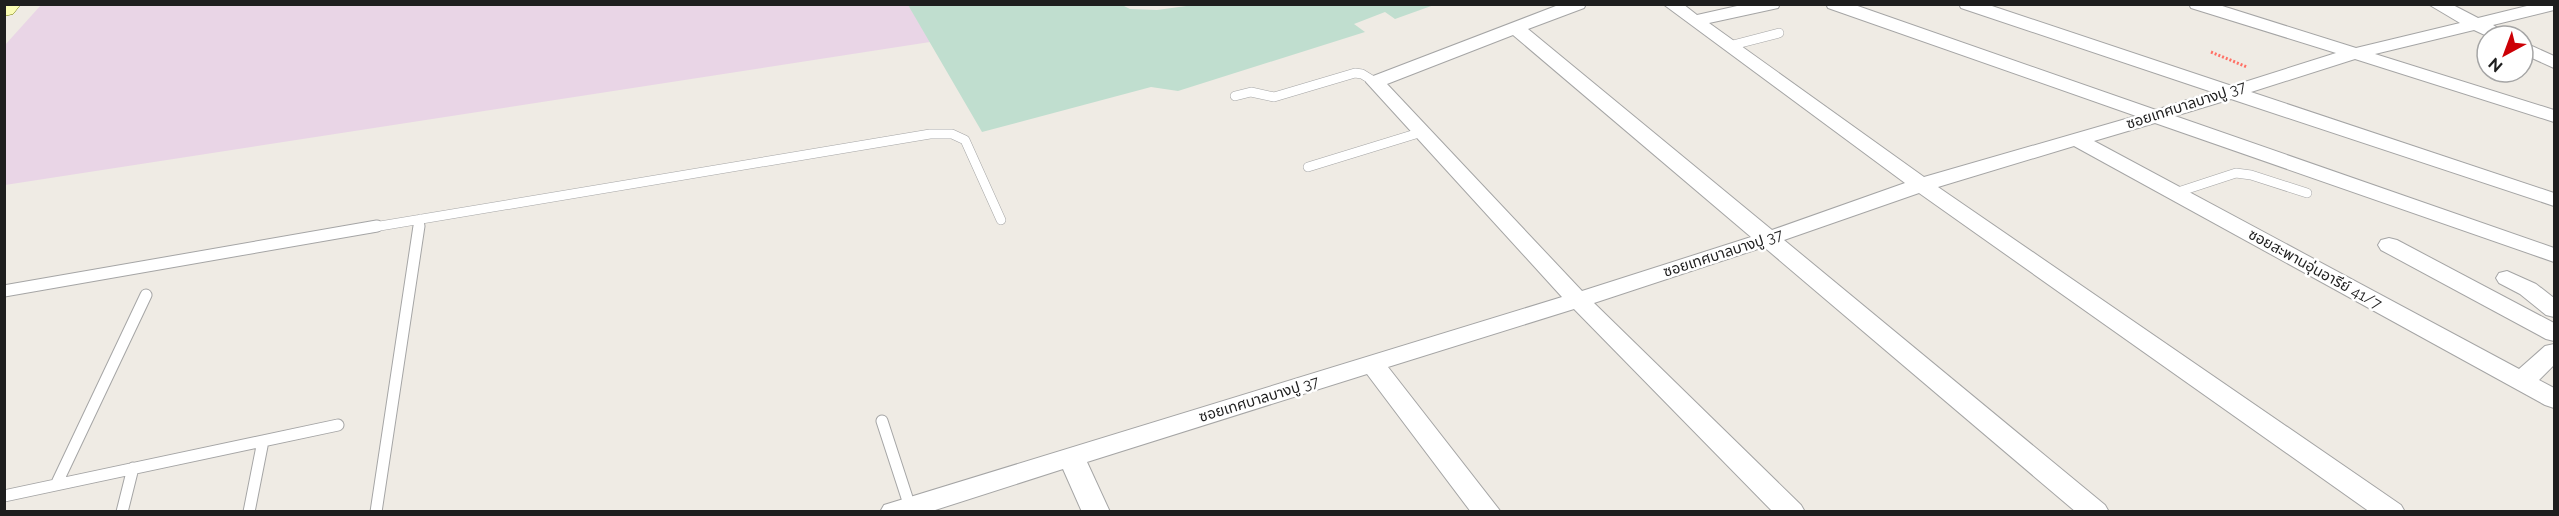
<svg xmlns="http://www.w3.org/2000/svg" width="2559" height="516" viewBox="0 0 2559 516" font-family="Raleway,'Noto Sans Thai',sans-serif">
  <style>
    .industrial { fill: #e9d5e6 }
    .wetland { fill: #c0decf }
    .lines { fill: none; stroke-linecap: round; stroke-linejoin: round }
    .lane-far1-casing { stroke: #a5a5a5; stroke-width: 10 }
    .lane-casing { stroke: #a5a5a5; stroke-width: 13 }
    .street-casing { stroke: #a5a5a5; stroke-width: 2 }
    .secondary-casing { stroke: #707a00; stroke-width: 1 }
    .path { stroke: #ff7065; stroke-width: 3; stroke-dasharray: 2 2; stroke-linecap: butt }
    .lane-far1 { stroke: #fff; stroke-width: 9 }
    .lane { stroke: #fff; stroke-width: 11 }
    .street { fill: #fff; fill-rule: evenodd }
    .secondary { fill: #fafcb5; fill-rule: evenodd }
    .labels { text-anchor: middle; stroke-width: 5; stroke-linejoin: round; paint-order: stroke }
    .street-label { font-size: 15px; fill: #1e1e1e; stroke: #fff }
  </style>
  <rect width="100%" height="100%" fill="#efebe4"/>
  <path class="industrial" d="M908,4l22,38 -925,143v-140l36,-40z"/>
  <path class="wetland" d="M1120,4l10,5 27,1 44,-6 233,1 -39,14 -10,-7 -31,12 11,8 -187,59 -27,-4 -169,45 -74,-127z"/>
  <g class="lines">
    <g class="lane-far1-casing">
      <path id="lane-far1" d="M1729,46l50,-13
        M1235,96l16,-4 23,5 81,-24 7,1 13,8
        M1308,167l114,-35
        M2175,193l61,-20 15,2 56,18
        M368,228l562,-94h22l13,6 36,80
        M419,228l1,-9"/>
    </g>
    <g class="lane-casing">
      <path id="lane" d="M4,291l373,-65
        M882,421l28,86
        M56,485l90,-190
        M4,496l334,-71
        M122,512l11,-44
        M249,512l14,-71
        M376,512l43,-286"/>
    </g>
    <g class="street-casing">
      <path id="street" d="M1561,4h25l-2,4 -56,21 244,201 133,-47 -242,-179h20l14,11 49,-11h34l-2,4 -69,15 215,154 212,-61 -308,-108 -2,-4h26l304,106 56,-18 -251,-84 -2,-4h27l246,82 104,-33 -145,-45 -2,-4h27l140,44 104,-25 -32,-19h23l27,14 57,-14h19v6l-61,15 17,11h-23l-13,-6 -99,24 179,56v12l-199,-63 -104,33 303,101v13l-323,-107 -56,17 379,132v14l-399,-139 -61,18 425,228 26,-23 9,-2v21l-15,15 15,8v20l-9,-3 -471,-259 -136,41 463,318 4,7h-35l-451,-319 -135,47 321,265 4,7h-33l-312,-265 -170,56 207,202 4,7h-32l-199,-203 -186,58 113,145h-30l-104,-138 -280,88 23,50h-28l-19,-43 -134,43h-49l4,-7 678,-208 -196,-215 2,-4zM1513,35l238,202 -169,54 -195,-207z
        M2523,42l31,14v12l-31,-14z
        M2389,238l8,2 157,83v18l-8,-2 -165,-89 -3,-5 3,-5z
        M2507,271l29,13 18,14v19l-8,-2 -26,-21 -21,-11 -3,-5 3,-5z"/>
    </g>
    <g class="secondary-casing">
      <path id="secondary" d="M4,4h17l-8,10 -9,2z"/>
    </g>
    <path class="path" d="M2211,52l36,15"/>
    <use href="#lane-far1" class="lane-far1"/>
    <use href="#lane" class="lane"/>
    <use href="#street" class="street"/>
    <use href="#secondary" class="secondary"/>
  </g>
  <g class="labels">
    <g class="street-label">
      <text transform="translate(2186 105) rotate(-18)" y="5">ซอยเทศบาลบางปู 37</text>
      <text transform="translate(1723 253) rotate(-18)" y="5">ซอยเทศบาลบางปู 37</text>
      <text transform="translate(2315 269) rotate(29)" y="5">ซอยสะพานอุ่นอารีย์ 41/7</text>
      <text transform="translate(1259 399) rotate(-17)" y="5">ซอยเทศบาลบางปู 37</text>
    </g>
  </g>
  <rect width="2559" height="516" fill="none" stroke="#1e1e1e" stroke-width="12"/>
  <g transform="translate(2505 54) rotate(221)"><circle r="28" fill="#ffffff" stroke="#a5a5a5" stroke-width="1.5"/>
  <path d="M0-4.5L10 22L0 15L-10 22Z" fill="#cc0006"/>
  <text y="-9" font-size="16" font-weight="bold" text-anchor="middle" fill="#1e1e1e">N</text>
  </g>
</svg>
